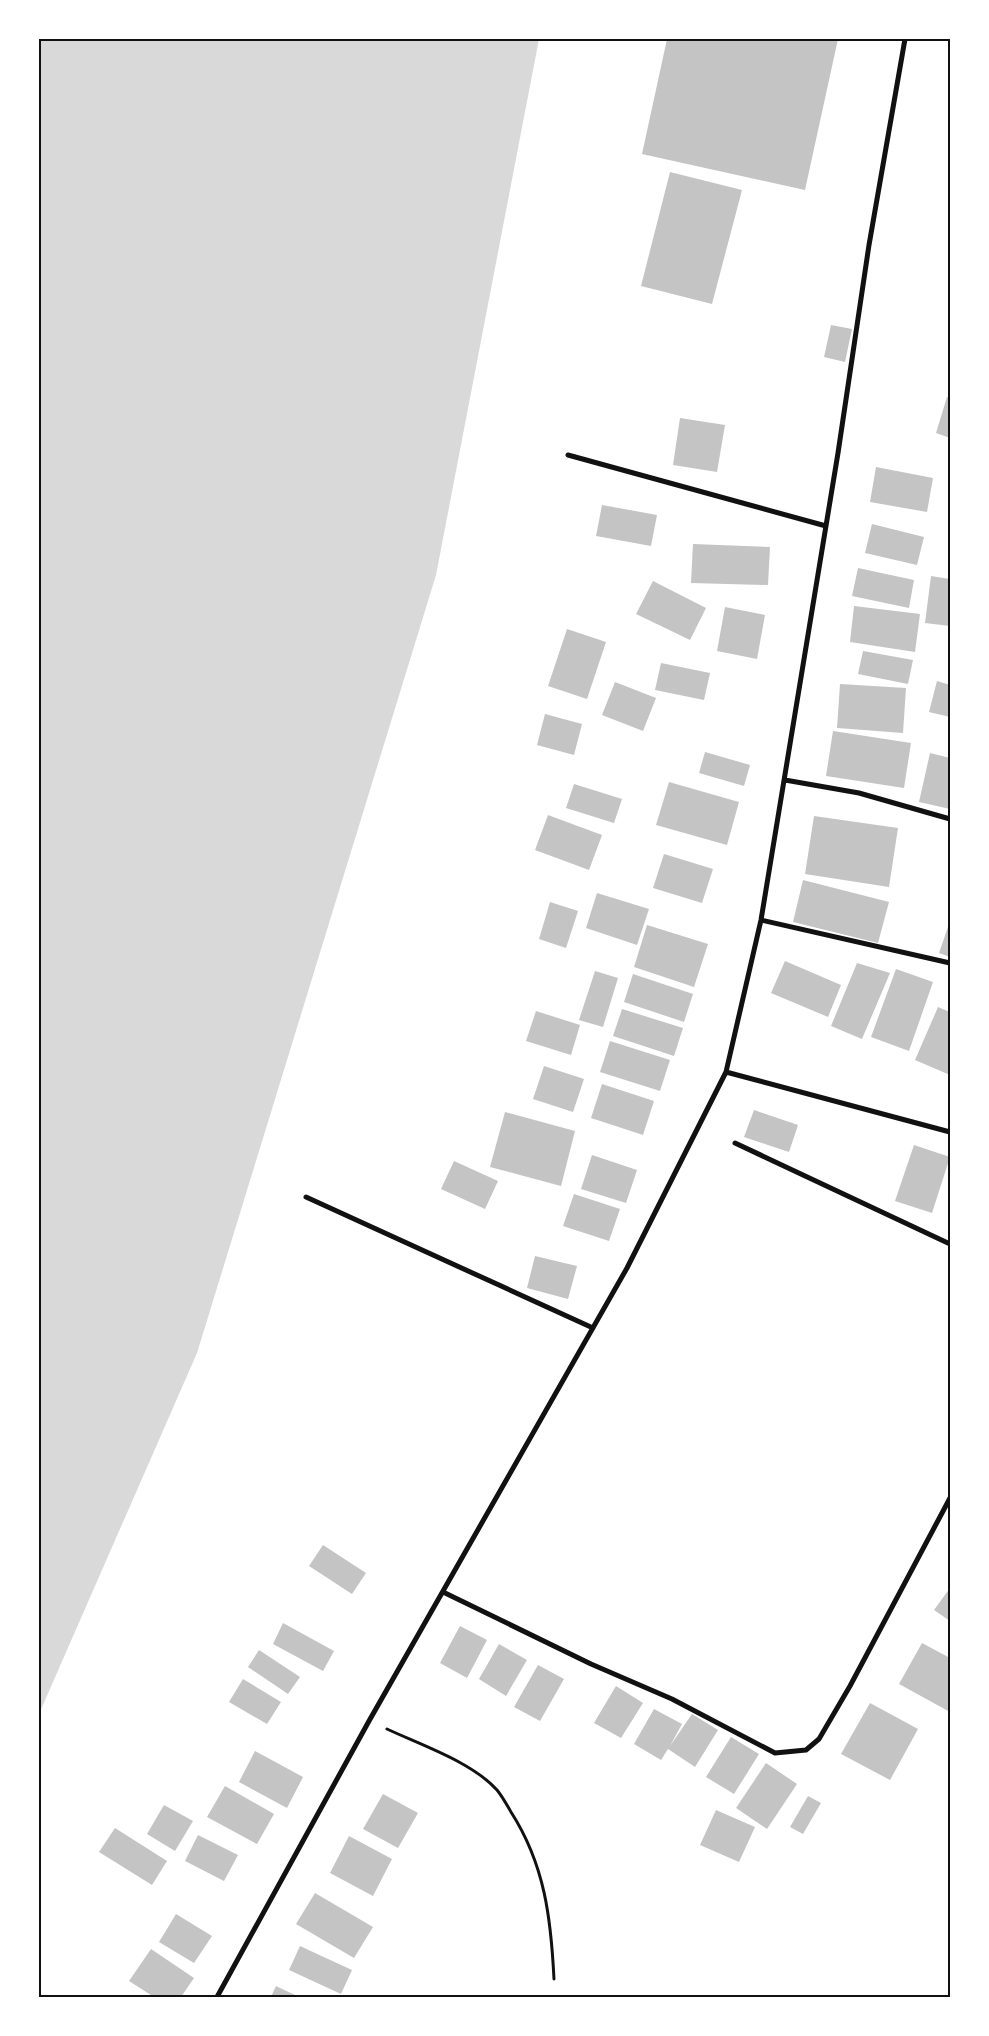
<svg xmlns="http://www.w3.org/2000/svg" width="989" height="2036" viewBox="0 0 989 2036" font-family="Montserrat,sans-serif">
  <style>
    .water { fill: #d9d9d9 }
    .building { fill: #c4c4c4 }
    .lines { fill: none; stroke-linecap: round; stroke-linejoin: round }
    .path { stroke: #111; stroke-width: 3 }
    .minor { stroke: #111; stroke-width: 5 }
    .neatline { fill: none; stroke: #111; stroke-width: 2 }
  </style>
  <rect width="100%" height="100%" fill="#fff"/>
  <path class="water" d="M39,39h500l-103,536 -239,778 -158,361z"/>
  <path class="building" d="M667,39h171l-33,151 -163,-36z
    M670,172l72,18 -30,114 -71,-18z
    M831,325l21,4 -7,33 -21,-5z
    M947,397l3,1v40l-14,-5z
    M680,418l45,7 -8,47 -44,-7z
    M876,467l57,11 -6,34 -57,-10z
    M602,505l55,10 -6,31 -55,-10z
    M872,524l52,13 -7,28 -52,-12z
    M693,544l77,3 -2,38 -77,-2z
    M858,568l56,12 -5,28 -57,-12z
    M931,576l19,3v47l-25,-3z
    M653,581l53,27 -16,32 -54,-26z
    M854,606l66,8 -5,38 -65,-10z
    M725,607l40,8 -8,44 -40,-8z
    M567,629l39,13 -19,57 -39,-13z
    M863,651l50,9 -5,24 -50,-10z
    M661,663l49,10 -6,27 -49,-10z
    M937,681l13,4v32l-21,-5z
    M615,682l41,16 -13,33 -41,-16z
    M840,684l66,4 -3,45 -66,-5z
    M545,714l37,10 -8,31 -37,-10z
    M833,731l78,12 -7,45 -78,-12z
    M705,752l45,13 -6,21 -45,-13z
    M930,753l20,5v51l-31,-7z
    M669,782l70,20 -12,43 -71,-20z
    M574,784l48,15 -8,24 -48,-15z
    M548,815l54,20 -13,35 -54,-20z
    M814,816l84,12 -9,59 -84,-13z
    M664,854l49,15 -11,34 -49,-15z
    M803,880l86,22 -11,41 -85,-21z
    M597,893l52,16 -12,36 -51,-17z
    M550,902l28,9 -12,37 -27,-9z
    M950,921v36l-11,-4z
    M647,925l61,19 -14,43 -60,-20z
    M785,961l56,24 -13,32 -57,-24z
    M857,963l33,10 -28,66 -31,-13z
    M896,969l37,13 -24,69 -38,-14z
    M595,971l23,7 -15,49 -24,-7z
    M633,974l60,20 -9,28 -60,-20z
    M938,1007l12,5v63l-35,-15z
    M622,1009l61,19 -9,28 -61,-20z
    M536,1011l44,14 -9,30 -45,-14z
    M610,1041l60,19 -10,31 -60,-19z
    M544,1066l40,13 -11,33 -40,-13z
    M602,1084l52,17 -11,34 -52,-17z
    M754,1110l44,15 -9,27 -45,-15z
    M505,1112l70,19 -14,55 -71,-19z
    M914,1145l36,12 -18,56 -37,-12z
    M592,1155l45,15 -11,33 -45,-14z
    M454,1161l44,20 -13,28 -44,-20z
    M574,1194l46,15 -11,32 -46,-15z
    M535,1256l42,10 -9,33 -41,-11z
    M323,1545l43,28 -14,21 -43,-28z
    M950,1588v33l-16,-11z
    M283,1623l51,28 -11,20 -50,-27z
    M460,1626l27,14 -20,38 -27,-15z
    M922,1643l28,15v54l-51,-28z
    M499,1644l28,16 -21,36 -27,-17z
    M259,1650l41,27 -12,17 -40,-27z
    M538,1665l26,14 -24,42 -26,-14z
    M243,1679l38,23 -14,22 -38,-22z
    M616,1686l27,17 -22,35 -27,-15z
    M870,1703l48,26 -28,51 -49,-26z
    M654,1709l28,15 -12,22 22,-32 26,16 -23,37 -27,-18 -7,11 -27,-16z
    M731,1737l28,17 -25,40 -28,-17z
    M255,1751l48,26 -16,31 -48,-26z
    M766,1763l31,21 -30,45 -31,-21z
    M225,1786l49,28 -17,30 -50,-27z
    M383,1794l35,19 -20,35 -35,-19z
    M808,1796l13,7 -18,31 -13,-7z
    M164,1805l29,16 -18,30 -28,-17z
    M716,1810l39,17 -16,35 -39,-17z
    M115,1828l52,33 -15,24 -53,-33z
    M198,1835l40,20 -14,26 -39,-20z
    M349,1836l43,23 -19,37 -43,-23z
    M315,1893l58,34 -19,31 -58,-34z
    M176,1914l36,22 -18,27 -35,-21z
    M300,1946l52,24 -11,24 -52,-24z
    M151,1949l43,29 -13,19h-27l-25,-16z
    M276,1986l23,11h-28z"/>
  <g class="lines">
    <path class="path" d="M387,1729c34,16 85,33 110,61 5,6 10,15 14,22 34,53 40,107 43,167"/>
    <path class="minor" d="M568,455l258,71
      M785,780l74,13 91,26
      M761,920l189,43
      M726,1072l224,60
      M735,1143l215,101
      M306,1197l287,131
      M443,1592l148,72 81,35 103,54 31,-3 13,-11 31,-53 100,-188
      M217,1997l152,-276 258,-453 99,-196 35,-152 77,-467 31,-208 36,-206"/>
  </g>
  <rect width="989" height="2036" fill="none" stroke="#ffffff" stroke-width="80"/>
  <rect x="40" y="40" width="909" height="1956" class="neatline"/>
</svg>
